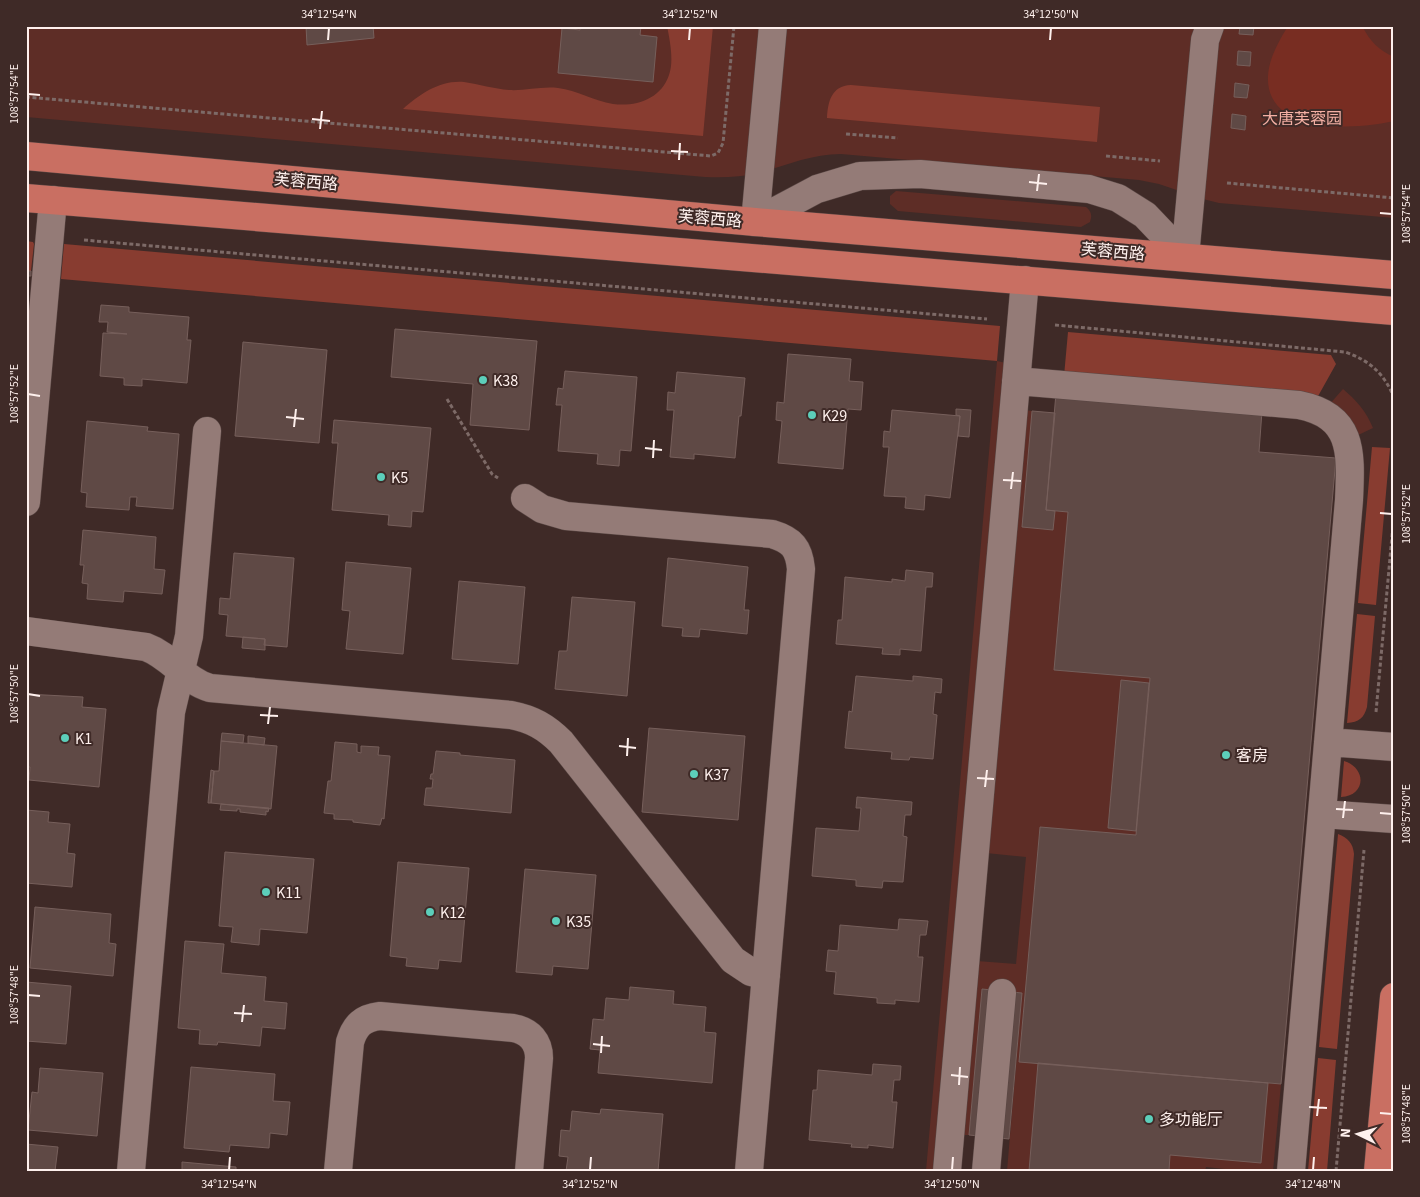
<svg xmlns="http://www.w3.org/2000/svg" width="1420" height="1197" viewBox="0 0 1420 1197" font-family="'Source Sans 3','Noto Sans SC',sans-serif">
  <style>
    .green { fill: #5e2d26 }
    .forest { fill: #883c30 }
    .water { fill: #782d22 }
    .building { fill: #5f4945; stroke: #765f5b }
    .lines { fill: none; stroke-linecap: round; stroke-linejoin: round }
    .minor-casing { stroke: #594744; stroke-width: 29 }
    .major-casing { stroke: #594744; stroke-width: 29 }
    .path { stroke: #7d6a67; stroke-width: 3; stroke-dasharray: 4 2.5; stroke-linecap: butt }
    .minor { stroke: #947b77; stroke-width: 28 }
    .major { stroke: #c96f62; stroke-width: 28 }
    .ticks { fill: none; stroke: #fef0ed; stroke-width: 2 }
    .poi-dot { fill: #5cceba; stroke: #3f2a27; stroke-width: 2 }
    .labels { text-anchor: middle; stroke-width: 4; stroke-linejoin: round; paint-order: stroke }
    .park-label { font-size: 16px; fill: #f3afa3; stroke: #3f2a27 }
    .street-label { font-size: 16px; fill: #fef0ed; stroke: #3f2a27 }
    .poi-label { font-size: 16px; fill: #fef0ed; stroke: #3f2a27; text-anchor: start }
    .neatline { fill: none; stroke: #fef0ed; stroke-width: 2 }
    .ticks-label { font-size: 12px; text-anchor: middle; fill: #fef0ed }
  </style>
  <rect width="100%" height="100%" fill="#3f2a27"/>
  <path class="green" d="M26,26h1368v192l-175,-15 -16,-4 -44,-15 -20,-4 -298,-26c-29,0 -54,11 -82,19 -18,4 -35,5 -54,4l-679,-60z
    M896,191l190,16c6,5 6,9 4,15l-9,5 -183,-16 -8,-7v-8z
    M997,361l9,2 -71,808h-9z
    M1343,389c13,11 23,22 30,39l-19,9 -26,-31z
    M1025,410l7,1 -10,116 33,-16 13,1 -14,158 96,8 -1,5 -28,-2 -13,147 28,3v4l-96,-8 -21,234 19,2 -9,108h-22l15,-178 -40,-4 -13,146h-7l15,-174 39,3 10,-107 -40,-4z
    M1268,1083l13,1 -8,87h-30l-37,-4 -1,4h-36l1,-16z"/>
  <path class="forest" d="M667,26h46l-10,110 -300,-27c17,-15 37,-29 61,-27 15,2 30,7 45,8 16,1 33,-4 49,-2 19,2 36,13 55,16 23,3 48,-5 56,-29 5,-14 1,-34 -2,-49z
    M851,85l249,22 -3,35 -270,-24c1,-16 4,-32 24,-33z
    M26,241l7,1 1,2 -3,27h-5z
    M64,244l936,82 -3,35 -936,-82z
    M1068,332l263,23 5,9 -19,34 -253,-22z
    M1372,447l18,1 -14,157 -18,-2z
    M1357,614l18,2 -8,91c-3,11 -8,15 -20,16z
    M1344,761c23,7 22,35 -3,36z
    M1338,834c10,4 15,9 16,20l-17,195 -18,-2z
    M1318,1058l18,2 -9,111h-19z"/>
  <path class="water" d="M1288,26h74c8,15 16,24 32,31v64c-37,9 -129,14 -126,-45 1,-18 11,-35 20,-50z"/>
  <path class="building" d="M306,26h67l1,12 -67,7z
    M580,26h61l-1,9 17,2 -4,45 -95,-9 4,-45 18,2z
    M1240,26h14l-1,9 -14,-1z
    M1238,51l13,1 -1,14 -13,-1z
    M1235,83l14,2 -2,13 -13,-1z
    M1232,114l14,2 -1,14 -14,-2z
    M26,271h5v5h-5z
    M101,305l28,2v5l60,5 -2,23h4l-4,43 -45,-4v7l-18,-1v-7l-24,-2 3,-43 24,1 -20,-2 1,-10h-9z
    M395,329l142,12 -8,89 -59,-5 3,-41 -82,-7z
    M243,342l84,8 -8,93 -84,-7z
    M788,354l63,5 -2,22 14,1 -2,28 -13,-1 -5,60 -65,-6 4,-42 -6,-1 1,-18 7,1z
    M565,371l72,6 -6,74 -11,-1 -1,16 -22,-2 1,-10 -40,-3 4,-46h-6l2,-17 5,1z
    M677,372l68,6 -4,38h-2l-4,42 -41,-4v5l-24,-2 4,-47h-7l1,-18 7,1z
    M1056,393l206,18 -3,41 77,6 -55,626 -262,-22 21,-235 96,8 14,-157 -96,-8 14,-158 -22,-2z
    M956,409l15,1 -2,27 -11,-1 2,-20 -4,-1z
    M892,410l68,6 -10,82 -25,-3 -1,15 -19,-2 1,-11 -22,-1 5,-49h-6l1,-16 6,1z
    M1032,411l23,2 -9,97 9,1 -2,19 -31,-3z
    M334,420l97,8 -8,84 -11,-1 -1,16 -23,-2 1,-10 -57,-5 6,-67h-6z
    M87,421l61,6 -1,4 32,3 -6,75 -37,-3 1,-9h-7l-1,13 -43,-3 1,-14 -6,-1z
    M83,530l73,7 -2,32 11,1 -3,24 -38,-3 -1,11 -36,-3 1,-15 -6,-1 2,-18h-4z
    M234,553l60,5 -7,89 -23,-2 1,-6 -39,-3 2,-21 -9,-1 1,-16 10,1z
    M668,558l80,9 -4,43h5l-2,24 -47,-5 -1,8 -17,-1 1,-8 -21,-2z
    M346,562l65,6 -8,86 -57,-5 4,-38 -8,-1z
    M906,570l27,3 -1,14h-6l-5,64 -21,-2v6l-18,-1 1,-6 -47,-4 2,-24h4l3,-43 47,5v-3l13,2z
    M459,581l66,6 -7,77 -66,-5z
    M572,597l63,5 -8,94 -72,-7 4,-38h8z
    M243,637l22,2v11l-23,-2z
    M856,676l57,5v-5l29,3 -1,14 -6,-1 -2,22 4,1 -4,44 -23,-2 -1,3 -18,-1 1,-7 -47,-4 4,-37 3,1z
    M1121,680l28,3 -13,148 -28,-3z
    M26,694l57,3 -1,10 24,2 -7,78 -70,-7 1,-13h-4z
    M649,728l96,8 -7,84 -96,-8z
    M222,733l22,2 -1,8 -22,-2z
    M248,736l17,2 -1,7 -16,-2z
    M221,741l56,5 -6,63 -60,-6 3,-32h5z
    M335,742l22,2v8l4,1v-7l18,1 -1,8 12,1 -6,63 -2,-1 -2,7 -27,-3v-2l-19,-1v-5l-10,-1 4,-32h3z
    M436,751l24,2v2l55,5 -4,53 -87,-8 2,-17h6l1,-9h-3l1,-5h2z
    M211,770l3,1 -3,32h-3z
    M857,797l55,5 -1,13h-6l-2,21 4,1 -4,45 -20,-1 -1,7 -26,-2v-6l-44,-4 4,-48 43,3 2,-23h-5z
    M221,804l48,4 -1,4 -2,-1v4l-26,-3v-3h-3v2l-17,-1z
    M26,810l23,2 -1,10 22,2 -3,29 8,1 -3,33 -46,-4z
    M225,852l89,7 -7,74 -47,-4 -1,16 -28,-3 2,-15 -14,-1z
    M398,862l71,6 -8,94 -22,-2 -1,9 -32,-3 1,-8 -17,-2z
    M525,869l71,6 -8,94 -35,-3 -1,9 -36,-3z
    M35,907l76,7 -2,29 7,1 -3,32 -83,-8z
    M899,919l29,2 -2,14h-6l-2,22h5l-4,45 -24,-2v4l-18,-1v-5l-43,-4 2,-22 -10,-1 2,-21 10,1 2,-26 58,5z
    M185,941l39,3 -3,29 45,4 -2,24 23,2 -2,26 -23,-2 -2,19 -42,-4 -1,3 -18,-1 1,-14 -22,-2z
    M26,982l45,4 -5,58 -40,-3z
    M630,987l44,4 -1,13 33,3 -2,25 12,1 -4,50 -114,-10 2,-23 -10,-1 3,-30 11,1 2,-22 23,2z
    M982,989l40,4 -13,146 -40,-4z
    M1038,1063l230,20 -7,80 -91,-8 -1,16h-140z
    M873,1064l28,2 -1,14h-6l-2,22h5l-4,46 -25,-3v3l-17,-1 1,-3 -43,-4 4,-50h4l1,-20 54,5z
    M191,1067l84,7 -2,27 17,1 -3,33 -17,-2 -1,15 -39,-3 -1,7 -45,-4z
    M40,1068l63,5 -6,63 -69,-6 4,-38 6,1z
    M601,1109l62,5 -5,57h-92l2,-14 -9,-1 2,-26 9,1 2,-20 28,3z
    M26,1144l32,3 -3,24h-29z
    M182,1162l54,5v4h-54z"/>
  <g class="lines">
    <g class="minor-casing">
      <path id="minor" d="M755,222l62,-33 43,-13 60,-2 169,15 29,9 27,17 40,42
        M755,222l18,-196
        M1185,257l20,-217 5,-14
        M1016,381l283,24c55,11 52,48 50,95l-58,671
        M525,498l17,11 24,7 206,18c20,6 27,14 29,35l-52,602
        M26,502l27,-302
        M26,631l120,16c25,9 39,34 64,41l301,27c21,4 35,12 50,27l172,218 18,12 15,4
        M1328,742l66,5
        M1322,814l72,5
        M131,1171l40,-459 18,-76 18,-205
        M338,1171l12,-129c5,-17 13,-24 30,-26l133,12c17,3 26,14 26,30l-10,113
        M947,1171l78,-891
        M986,1171l16,-178"/>
    </g>
    <g class="major-casing">
      <path id="major" d="M26,156l729,66 639,53
        M26,198l1368,113
        M1378,1171l16,-174"/>
    </g>
    <path class="path" d="M26,97l685,59 7,-3 5,-10 11,-117
      M846,134l52,4
      M1106,156l54,5
      M1227,183l167,15
      M84,240l903,79
      M1055,325l290,27c24,8 40,22 49,46
      M447,399l45,75 6,4
      M1376,712l18,-198
      M1336,1171l28,-321"/>
    <use href="#minor" class="minor"/>
    <use href="#major" class="major"/>
  </g>
  <path class="ticks" d="M328,40l1,-12M689,40l1,-12M1050,40l1,-12M28,94l12,1M312,119l18,2M320,129l2,-18M671,151l17,1M679,160l1,-17M1029,182l18,2M1037,191l2,-17M1380,213l12,1M28,394l12,2M286,417l18,2M294,427l2,-18M645,448l17,2M653,458l1,-18M1003,480l18,1M1011,489l2,-17M1380,513l12,1M28,694l12,2M260,715l18,1M268,724l2,-17M619,746l17,2M627,756l1,-18M977,778l17,1M985,787l2,-17M1336,809l17,1M1380,813l12,1M1343,818l2,-17M28,995l12,1M234,1013l18,1M242,1022l2,-17M593,1044l17,2M601,1053l1,-17M951,1075l17,2M959,1085l1,-18M1309,1107l18,1M1380,1113l12,1M1317,1116l2,-17M229,1170l1,-13M590,1170l1,-13M952,1170l1,-13M1313,1170l1,-13"/>
  <g class="poi-dot">
    <circle cx="483" cy="380" r="5"/>
    <circle cx="812" cy="415" r="5"/>
    <circle cx="381" cy="477" r="5"/>
    <circle cx="65" cy="738" r="5"/>
    <circle cx="1226" cy="755" r="5"/>
    <circle cx="694" cy="774" r="5"/>
    <circle cx="266" cy="892" r="5"/>
    <circle cx="430" cy="912" r="5"/>
    <circle cx="556" cy="921" r="5"/>
    <circle cx="1149" cy="1119" r="5"/>
  </g>
  <g class="labels">
    <g class="park-label">
      <text x="1302" y="124">大唐芙蓉园</text>
    </g>
    <g class="street-label">
      <text transform="translate(306 181) rotate(5)" y="6">芙蓉西路</text>
      <text transform="translate(710 218) rotate(5)" y="6">芙蓉西路</text>
      <text transform="translate(1113 251) rotate(5)" y="6">芙蓉西路</text>
    </g>
    <g class="poi-label">
      <text x="493" y="386">K38</text>
      <text x="822" y="421">K29</text>
      <text x="391" y="483">K5</text>
      <text x="75" y="744">K1</text>
      <text x="1236" y="761">客房</text>
      <text x="704" y="780">K37</text>
      <text x="276" y="898">K11</text>
      <text x="440" y="918">K12</text>
      <text x="566" y="927">K35</text>
      <text x="1159" y="1125">多功能厅</text>
    </g>
  </g>
  <rect width="1420" height="1197" fill="none" stroke="#3f2a27" stroke-width="55"/>
  <g transform="translate(1358 1134) rotate(275)" stroke="#3f2a27" stroke-width="4" paint-order="stroke">
  <path d="M0-4L9 19L0 12L-9 19Z" fill="#fef0ed"/>
  <text y="-8" font-size="14" font-weight="bold" text-anchor="middle" fill="#fef0ed">N</text>
  </g>
  <rect x="28" y="28" width="1364" height="1142" class="neatline"/>
  <g class="ticks-label">
    <text x="329" y="18">34°12'54"N</text>
    <text x="690" y="18">34°12'52"N</text>
    <text x="1051" y="18">34°12'50"N</text>
    <text transform="translate(14 94) rotate(-90)" y="4">108°57'54"E</text>
    <text transform="translate(1406 214) rotate(-90)" y="4">108°57'54"E</text>
    <text transform="translate(14 394) rotate(-90)" y="4">108°57'52"E</text>
    <text transform="translate(1406 514) rotate(-90)" y="4">108°57'52"E</text>
    <text transform="translate(14 694) rotate(-90)" y="4">108°57'50"E</text>
    <text transform="translate(1406 814) rotate(-90)" y="4">108°57'50"E</text>
    <text transform="translate(14 995) rotate(-90)" y="4">108°57'48"E</text>
    <text transform="translate(1406 1114) rotate(-90)" y="4">108°57'48"E</text>
    <text x="229" y="1188">34°12'54"N</text>
    <text x="590" y="1188">34°12'52"N</text>
    <text x="952" y="1188">34°12'50"N</text>
    <text x="1313" y="1188">34°12'48"N</text>
  </g>
</svg>
